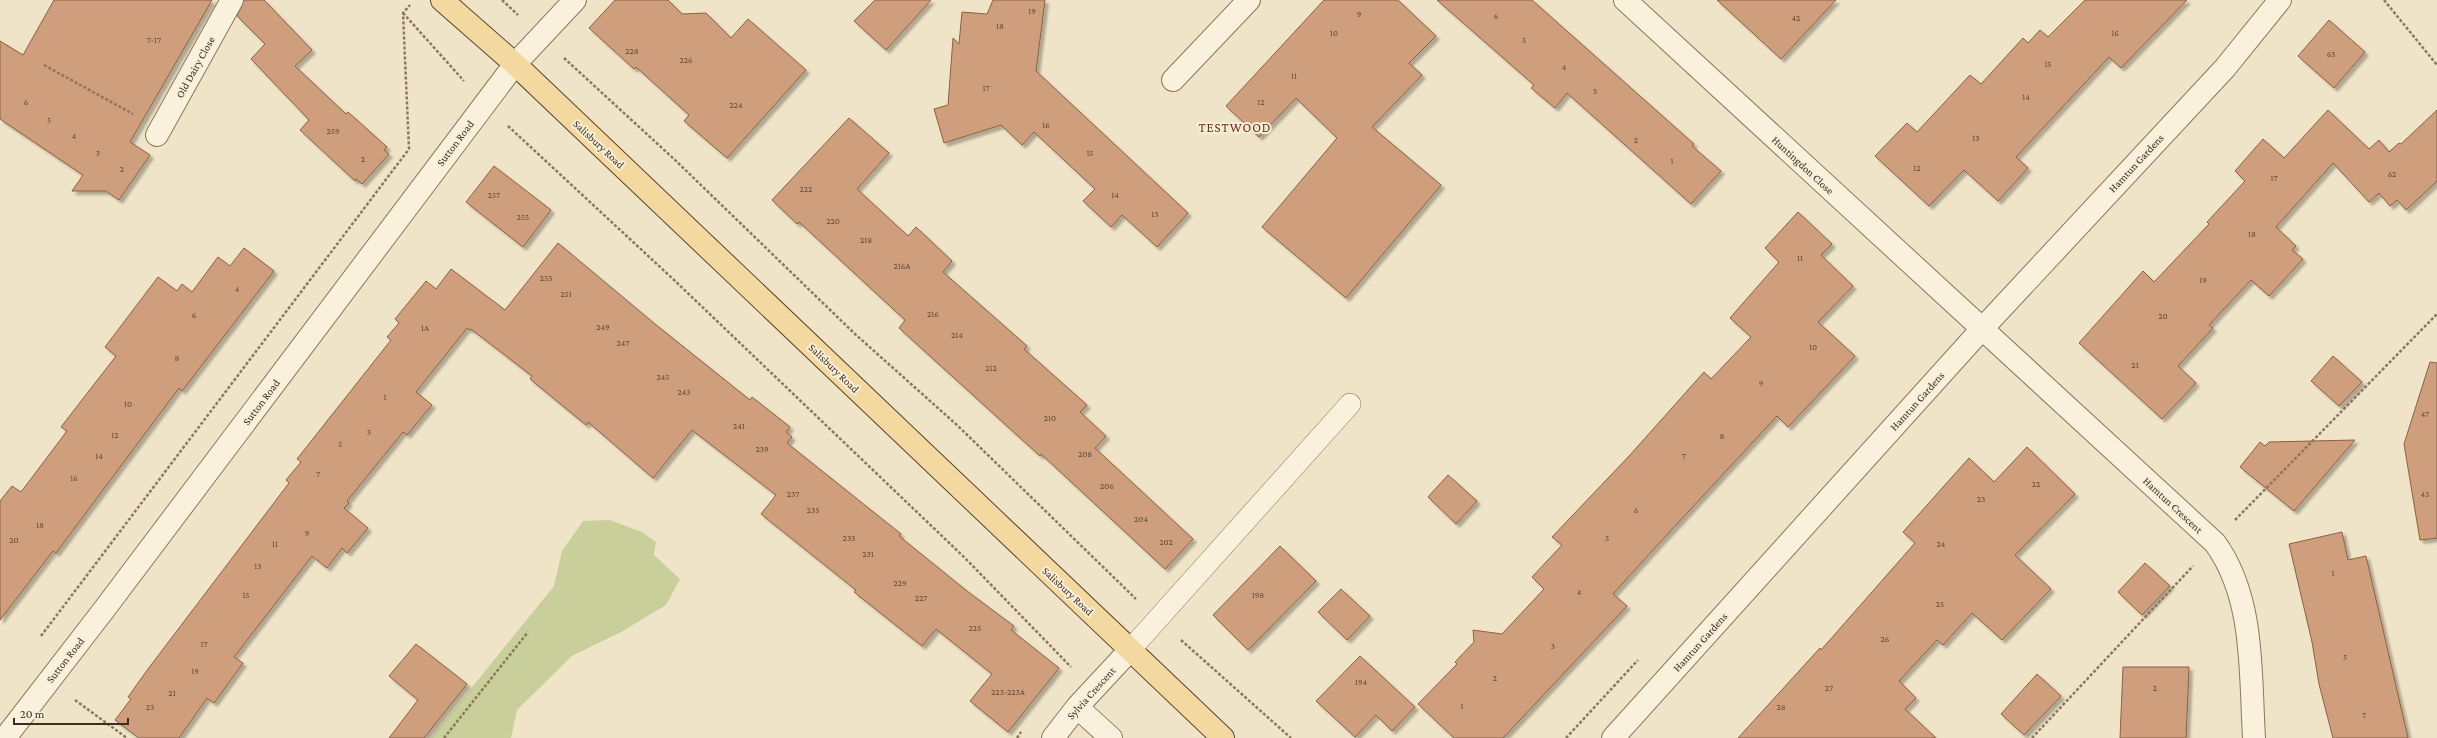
<svg xmlns="http://www.w3.org/2000/svg" width="2437" height="738" viewBox="0 0 2437 738" font-family="'Crimson Pro',serif">
  <style>
    .green { fill: #c9cf9b }
    .building { fill: #cf9f7d; stroke: #8d5f41; filter: url(#shadow) }
    .lines { fill: none; stroke-linecap: round; stroke-linejoin: round }
    .service-casing { stroke: #8d765c; stroke-width: 22 }
    .minor-casing { stroke: #8d765c; stroke-width: 24 }
    .primary-casing { stroke: #5b4430; stroke-width: 24 }
    .path { stroke: #8d765c; stroke-width: 2.5; stroke-dasharray: 3 2; stroke-linecap: butt }
    .service { stroke: #faf1dc; stroke-width: 21 }
    .minor { stroke: #faf1dc; stroke-width: 22 }
    .primary { stroke: #f3d9a0; stroke-width: 22 }
    .labels { text-anchor: middle; stroke-width: 4; stroke-linejoin: round; paint-order: stroke }
    .number-label { font-size: 9px; fill: #624a37 }
    .street-label { font-size: 11px; fill: #3d2e20; stroke: #f7eed8 }
    .quarter-label { font-size: 13px; letter-spacing: 1px; fill: #6b2e1e; stroke: #f7eed8 }
  </style>
  <defs>
    <filter id="shadow"><feDropShadow dx="3.5" dy="3.5" stdDeviation="1" flood-color="#0004"/></filter>
  </defs>
  <rect width="100%" height="100%" fill="#f0e4c8"/>
  <path class="green" d="M610,520l32,12 14,10 -2,13 26,24 -14,26 -45,27 -49,24 -55,54 -6,28h-80l123,-152 8,-35 21,-30z"/>
  <path class="building" d="M54,0h158l-82,142 20,13 -31,45 -13,-9h-34l11,-16 -83,-56v-78l23,14z
    M244,0h20l48,50 -17,16 51,48 2,-2 39,35 -3,3 5,4 -27,30 -6,-5 -1,2 -55,-51 9,-10 -58,-61 14,-15 -28,-28z
    M615,0h53l14,14 24,-1 25,25 17,-19 58,51 -79,88 -43,-37 5,-6 -53,-48 -2,2 -45,-41z
    M875,0h56l-45,50 -32,-29z
    M993,0h52l-9,71 152,142 -31,34 -35,-32 -11,12 -28,-26 12,-12 -61,-57 -12,13 -21,-20 -57,18 -10,-34 14,-4 5,-67 6,6 3,-32 25,2z
    M1324,0h74l38,36 -27,27 13,12 -50,52 69,58 -95,113 -84,-71 75,-89 -41,-40 -37,39 -33,-31z
    M1437,0h95l162,144 -2,2 29,25 -30,33 -124,-111 -12,15 -24,-20 3,-3z
    M1717,0h119l-55,59z
    M2085,0h102l-66,68 -12,-11 -93,100 12,11 -30,33 -34,-31 -35,36 -54,-50 32,-33 10,9 53,-57 11,9 42,-46 5,5 12,-13 8,7z
    M2329,20l36,32 -31,36 -36,-32z
    M2328,110l41,39 10,-9 10,12 10,-9 2,1 36,-34v71l-31,29 -9,-10 -7,6 -11,-13 -10,9 -36,-39 -57,64 20,19 -4,4 11,9 -34,37 -18,-16 -42,45 4,3 -35,38 18,17 -34,36 -83,-76 64,-72 11,11 55,-58 -2,-2 38,-41 -10,-10 28,-32 21,19z
    M849,118l40,35 -32,36 51,47 8,-9 36,34 -9,11 84,74 -3,3 63,56 -7,7 26,24 -11,12 98,91 -28,30 -124,-115 -1,2 -141,-128 6,-8 -106,-98 -2,2 -25,-24z
    M494,166l57,44 -28,37 -57,-45z
    M1798,212l34,32 -11,11 32,31 -35,36 37,34 -67,71 -11,-11 -126,136 -38,42 14,12 -124,132h-49l-36,-34 39,-40 -2,-2 19,-20 -1,-12 29,4 42,-45 -12,-12 30,-32 -10,-8 78,-82 74,-83 7,7 40,-42 -21,-19 49,-56 -14,-14z
    M558,243l97,81 95,76 2,-3 38,30 -4,5 6,5 -5,6 114,91 -2,2 68,55 47,35 -3,4 48,38 -51,64 -38,-31 22,-27 -56,-45 -14,17 -68,-54 2,-2 -95,-76 15,-19 -84,-65 -39,48 -65,-56 -2,3 -56,-46 2,-3 -61,-47 -1,1 -3,-2 -51,64 16,13 -25,30 -4,-3 -56,69 2,2 -5,5 24,20 -21,25 -5,-5 -15,20 -15,-12 -78,101 9,6 -29,40 -7,-5 -28,40h-40l-24,-18 16,-21 -3,-2 20,-28 141,-186 -3,-3 15,-18 -4,-3 94,-119 -4,-3 12,-14 -4,-4 31,-38 10,8 15,-20 54,41z
    M244,248l30,23 -92,120 -3,-3 -123,165 -3,-2 -53,69v-119l12,-15 9,6 46,-61 -6,-4 55,-71 -11,-9 53,-70 19,14 5,-7 10,8 26,-35 12,9z
    M2333,356l29,26 -23,24 -28,-25z
    M2430,362l7,1v175l-17,2 -16,-96z
    M2355,440l-61,71 -54,-44 20,-25 5,4 4,-4z
    M2027,447l48,47 -60,61 36,34 -49,51 -30,-27 -29,32 -6,-5 -38,41 17,17 -11,11 31,29h-198l82,-90 1,2 94,-107 -12,-11 66,-74 25,24z
    M1448,475l29,26 -21,23 -28,-27z
    M2342,532l6,28 18,-4 42,182h-75l-14,-54 -7,-42 -23,-98z
    M1280,546l36,35 -68,69 -35,-35z
    M2145,563l25,23 -28,29 -24,-23z
    M1341,589l29,27 -23,24 -29,-28z
    M416,644l51,40 -43,54h-35l29,-38 -29,-24z
    M1360,656l55,51 -23,24 -16,-16 -21,22 -39,-36z
    M2123,667h66l-3,71h-66z
    M2037,674l24,22 -37,39 -23,-21z"/>
  <g class="lines">
    <g class="service-casing">
      <path id="service" d="M1130,650l220,-246"/>
    </g>
    <g class="minor-casing">
      <path id="minor" d="M1625,0l590,543c40,55 35,130 39,195
        M1173,80l76,-80
        M157,135l75,-135
        M1077,707l34,31
        M5,738l98,-127 412,-547 60,-64
        M1053,738l24,-31 53,-57
        M1613,738l368,-408 244,-262 55,-68"/>
    </g>
    <g class="primary-casing">
      <path id="primary" d="M442,0l73,64 708,674"/>
    </g>
    <path class="path" d="M502,0l16,15
      M2384,0l53,65
      M403,13l61,68
      M564,58l110,101 181,175 102,91 179,174
      M44,65l89,49
      M508,126l165,153 292,279 106,109
      M2235,520l202,-206
      M41,636l368,-487 -6,-136 7,-8
      M1181,640l110,98
      M75,700l52,38
      M444,738l84,-106
      M1017,738l4,-6
      M1566,738l72,-78
      M2032,738l161,-172"/>
    <use href="#service" class="service"/>
    <use href="#minor" class="minor"/>
    <use href="#primary" class="primary"/>
  </g>
  <g class="labels">
    <g class="number-label">
      <text x="1032" y="14">19</text>
      <text x="1359" y="17">9</text>
      <text x="1496" y="19">6</text>
      <text x="1796" y="21">42</text>
      <text x="1000" y="29">18</text>
      <text x="1334" y="36">10</text>
      <text x="2115" y="36">16</text>
      <text x="154" y="43">7-17</text>
      <text x="1524" y="43">5</text>
      <text x="632" y="54">228</text>
      <text x="2331" y="57">63</text>
      <text x="686" y="63">226</text>
      <text x="2048" y="67">15</text>
      <text x="1564" y="70">4</text>
      <text x="1294" y="79">11</text>
      <text x="986" y="91">17</text>
      <text x="1595" y="94">3</text>
      <text x="2026" y="100">14</text>
      <text x="26" y="105">6</text>
      <text x="1261" y="105">12</text>
      <text x="736" y="108">224</text>
      <text x="49" y="123">5</text>
      <text x="1046" y="128">16</text>
      <text x="333" y="134">259</text>
      <text x="74" y="139">4</text>
      <text x="1976" y="141">13</text>
      <text x="1636" y="143">2</text>
      <text x="98" y="156">3</text>
      <text x="1090" y="156">15</text>
      <text x="363" y="162">2</text>
      <text x="1672" y="164">1</text>
      <text x="1917" y="171">12</text>
      <text x="122" y="172">2</text>
      <text x="2392" y="177">62</text>
      <text x="2274" y="181">17</text>
      <text x="806" y="192">222</text>
      <text x="494" y="198">257</text>
      <text x="1115" y="198">14</text>
      <text x="1155" y="217">13</text>
      <text x="523" y="220">255</text>
      <text x="833" y="224">220</text>
      <text x="2252" y="237">18</text>
      <text x="866" y="243">218</text>
      <text x="1800" y="261">11</text>
      <text x="902" y="269">216A</text>
      <text x="546" y="281">253</text>
      <text x="2203" y="283">19</text>
      <text x="237" y="292">4</text>
      <text x="566" y="297">251</text>
      <text x="933" y="317">216</text>
      <text x="194" y="318">6</text>
      <text x="2163" y="319">20</text>
      <text x="603" y="330">249</text>
      <text x="425" y="331">1A</text>
      <text x="957" y="338">214</text>
      <text x="623" y="346">247</text>
      <text x="1813" y="350">10</text>
      <text x="177" y="361">8</text>
      <text x="2135" y="368">21</text>
      <text x="991" y="371">212</text>
      <text x="663" y="380">245</text>
      <text x="1761" y="386">9</text>
      <text x="684" y="395">243</text>
      <text x="385" y="400">1</text>
      <text x="128" y="407">10</text>
      <text x="2425" y="417">47</text>
      <text x="1050" y="421">210</text>
      <text x="739" y="429">241</text>
      <text x="369" y="435">3</text>
      <text x="115" y="438">12</text>
      <text x="1722" y="439">8</text>
      <text x="340" y="447">5</text>
      <text x="762" y="452">239</text>
      <text x="1085" y="457">208</text>
      <text x="99" y="459">14</text>
      <text x="1684" y="459">7</text>
      <text x="318" y="477">7</text>
      <text x="74" y="481">16</text>
      <text x="2036" y="487">22</text>
      <text x="1107" y="489">206</text>
      <text x="793" y="497">237</text>
      <text x="2425" y="497">45</text>
      <text x="1981" y="502">23</text>
      <text x="813" y="513">235</text>
      <text x="1636" y="513">6</text>
      <text x="1141" y="522">204</text>
      <text x="40" y="528">18</text>
      <text x="307" y="536">9</text>
      <text x="849" y="541">233</text>
      <text x="1607" y="541">5</text>
      <text x="14" y="543">20</text>
      <text x="1166" y="545">202</text>
      <text x="275" y="547">11</text>
      <text x="1941" y="547">24</text>
      <text x="868" y="557">231</text>
      <text x="258" y="569">13</text>
      <text x="2333" y="576">1</text>
      <text x="900" y="586">229</text>
      <text x="1579" y="595">4</text>
      <text x="246" y="598">15</text>
      <text x="1258" y="598">198</text>
      <text x="921" y="601">227</text>
      <text x="1940" y="607">25</text>
      <text x="975" y="631">225</text>
      <text x="1885" y="642">26</text>
      <text x="204" y="647">17</text>
      <text x="1553" y="649">3</text>
      <text x="2345" y="660">5</text>
      <text x="195" y="674">19</text>
      <text x="1495" y="681">2</text>
      <text x="1361" y="685">194</text>
      <text x="1829" y="691">27</text>
      <text x="2155" y="691">2</text>
      <text x="1008" y="695">223-223A</text>
      <text x="172" y="696">21</text>
      <text x="1462" y="709">1</text>
      <text x="150" y="710">23</text>
      <text x="1781" y="710">28</text>
      <text x="2364" y="718">7</text>
    </g>
    <g class="street-label">
      <text transform="translate(195 67) rotate(-61)" y="4">Old Dairy Close</text>
      <text transform="translate(455 143) rotate(-53)" y="4">Sutton Road</text>
      <text transform="translate(599 144) rotate(43)" y="4">Salisbury Road</text>
      <text transform="translate(2136 163) rotate(-47)" y="4">Hamtun Gardens</text>
      <text transform="translate(1803 165) rotate(43)" y="4">Huntingdon Close</text>
      <text transform="translate(834 368) rotate(44)" y="4">Salisbury Road</text>
      <text transform="translate(1917 401) rotate(-48)" y="4">Hamtun Gardens</text>
      <text transform="translate(261 402) rotate(-53)" y="4">Sutton Road</text>
      <text transform="translate(2173 505) rotate(43)" y="4">Hamtun Crescent</text>
      <text transform="translate(1068 591) rotate(43)" y="4">Salisbury Road</text>
      <text transform="translate(1700 642) rotate(-48)" y="4">Hamtun Gardens</text>
      <text transform="translate(65 660) rotate(-52)" y="4">Sutton Road</text>
      <text transform="translate(1091 693) rotate(-48)" y="4">Sylvia Crescent</text>
    </g>
    <g class="quarter-label">
      <text x="1235" y="132">TESTWOOD</text>
    </g>
  </g>
  <path d="M14 718v6h114v-6" fill="none" stroke="#3d2e20" stroke-width="2"/>
  <text x="20" y="718" font-size="12" fill="#3d2e20" stroke="#f7eed8" stroke-width="3" paint-order="stroke">20 m</text>
</svg>
